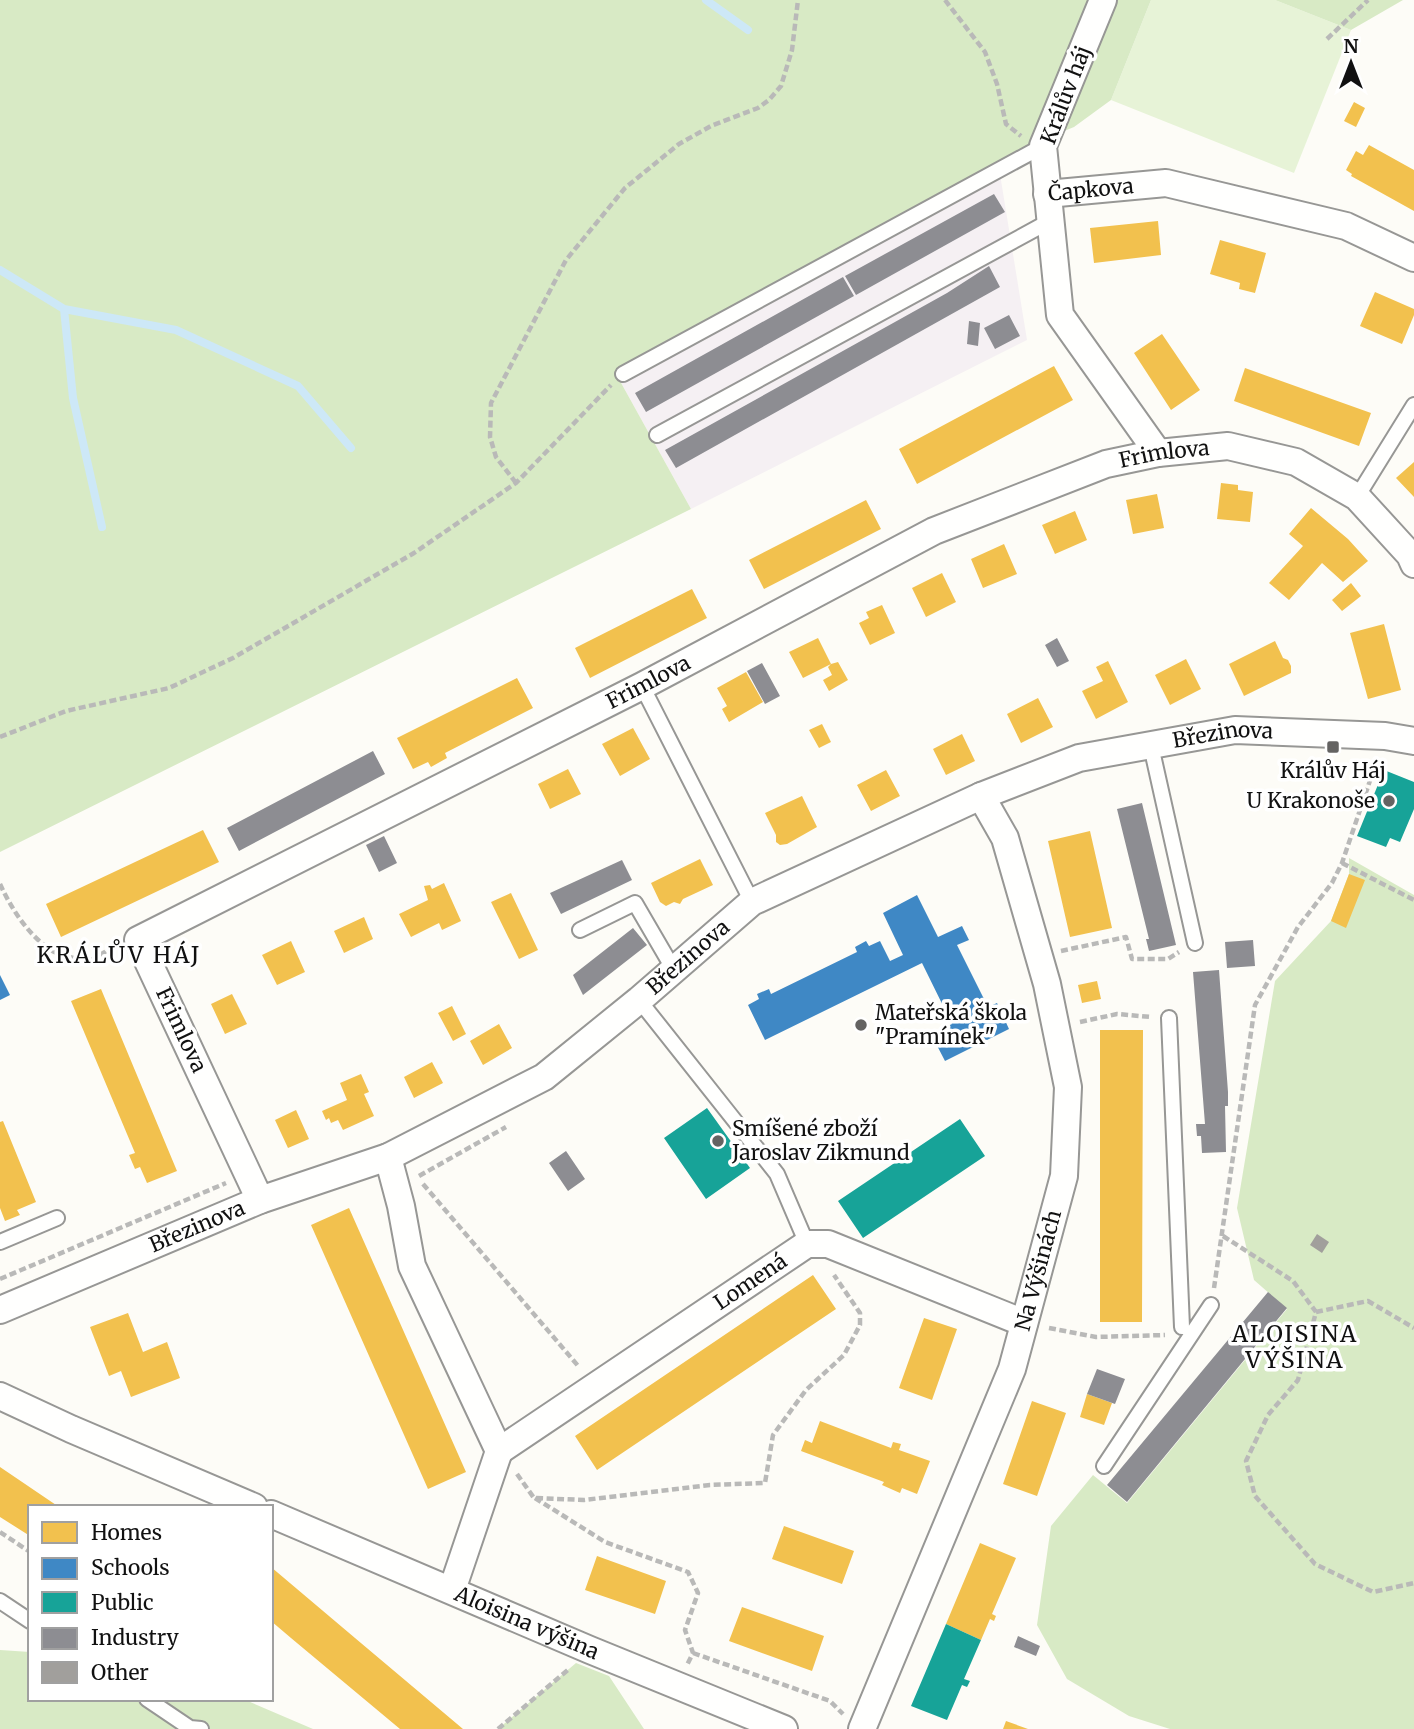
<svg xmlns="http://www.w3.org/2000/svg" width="1414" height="1729" viewBox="0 0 1414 1729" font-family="Merriweather,serif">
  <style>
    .industrial { fill: #f5f0f3 }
    .green { fill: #e7f3d7 }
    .forest { fill: #d8eac5 }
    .homes { fill: #f2c14e }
    .schools { fill: #3f88c5 }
    .public { fill: #17a398 }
    .industry { fill: #8d8d92 }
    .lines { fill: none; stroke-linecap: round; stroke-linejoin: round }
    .stream { stroke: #cde8f7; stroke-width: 8 }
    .building { fill: #a19f9c }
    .lane-casing { stroke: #979795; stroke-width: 18 }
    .street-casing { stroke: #979795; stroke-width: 30 }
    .path { stroke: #b9b9b8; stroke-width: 4.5; stroke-dasharray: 7 3.5; stroke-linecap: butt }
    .lane { stroke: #fffffe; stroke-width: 14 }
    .street { stroke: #fffffe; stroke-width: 26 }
    .poi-dot { fill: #646362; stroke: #fff; stroke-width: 2.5 }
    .labels { text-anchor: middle; stroke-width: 7; stroke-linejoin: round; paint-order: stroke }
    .street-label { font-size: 21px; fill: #111; stroke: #fff }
    .poi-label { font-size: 21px; fill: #111; stroke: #fff; text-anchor: start }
    .neighbourhood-label { font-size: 23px; letter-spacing: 2px; fill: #111; stroke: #fff }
  </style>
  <rect width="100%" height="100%" fill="#fdfcf7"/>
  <path class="industrial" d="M998,162l29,178 -336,169 -76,-137z"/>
  <path class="green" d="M1151,0h124l76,30 -57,143 -183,-73z"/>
  <path class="forest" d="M0,0h1151l-40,100 -37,27 -49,20 -410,225 76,137 -691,343z
    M1275,0h128l-52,30z
    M1349,858l65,37v834h-244l-41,-13 -62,-37 -30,-54 14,-99 42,-51 34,28 160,-194 -33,-29 -17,-72 38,-227 56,-60 18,-47z
    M0,1650l30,2v47h213l70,30h-313z
    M576,1663l33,13 35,53h-146z"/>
  <path class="homes" d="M1354,102l11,6 -9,19 -12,-6z
    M1369,145l45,25v41l-63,-35 1,-2 -6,-4 10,-19 7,4z
    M1158,221l3,34 -67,8 -4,-35z
    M1220,240l46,13 -11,40 -16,-4 1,-6 -30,-9z
    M1375,292l39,17v6l-12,29 -42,-18z
    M1162,334l38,56 -29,20 -37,-57z
    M1054,366l19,34 -156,84 -18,-35z
    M1245,368l126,45 -12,33 -125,-45z
    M1414,462v35l-18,-19z
    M1221,483l17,2v5l15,2 -3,30 -33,-3z
    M1157,494l7,34 -31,6 -7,-34z
    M866,500l15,29 -117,60 -15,-29z
    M1311,508l37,31 20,22 -25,21 -21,-19 -33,37 -20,-17 34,-37 -14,-12z
    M1075,511l12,29 -32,14 -13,-29z
    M1004,544l13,30 -34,14 -12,-29z
    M942,573l14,29 -30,15 -14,-29z
    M1351,583l10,13 -19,15 -10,-11z
    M692,589l15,29 -117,60 -15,-30z
    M882,605l13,28 -25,12 -11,-22 10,-5 -3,-6z
    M1384,624l17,66 -33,9 -18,-66z
    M818,638l13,26 -28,14 -14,-26z
    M1275,641l8,17 5,2 3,6v7l-47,23 -15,-32z
    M1186,659l15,30 -31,16 -15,-30z
    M1108,661l20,41 -32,17 -14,-28 21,-10 -7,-14z
    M838,662l10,18 -19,11 -6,-11 9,-5 -4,-8 3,-3z
    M746,672l17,30 -34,20 -7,-13 5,-3 -10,-18z
    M517,678l16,30 -88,45 2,5 -16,9 -3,-5 -15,7 -16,-31z
    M1038,698l15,29 -32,16 -14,-29z
    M822,724l9,18 -12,6 -10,-18z
    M633,728l17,31 -30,17 -18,-32z
    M962,734l13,27 -29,14 -13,-26z
    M568,769l13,25 -31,15 -12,-25z
    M886,770l14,26 -29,15 -14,-26z
    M802,796l15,31 -30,17 -7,1 -4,-3v-7l-11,-22z
    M203,830l16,32 -158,75 -15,-33z
    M1090,831l22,97 -42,9 -22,-96z
    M700,859l13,26 -30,14 -3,5 -6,-2 -8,4 -6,-4 -9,-19z
    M1349,874l16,6 -19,48 -15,-7z
    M444,883l17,38 -19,9 -3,-7 -28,14 -12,-23 29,-14 -4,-14 6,-1 2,4z
    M511,893l27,57 -19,9 -28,-57z
    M364,917l9,22 -29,14 -10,-22z
    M291,941l14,31 -28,13 -15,-30z
    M1097,981l4,18 -19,4 -4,-18z
    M101,989l76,182 -30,12 -7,-16 -5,2 -6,-14 6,-2 -64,-152z
    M232,994l15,30 -22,10 -14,-30z
    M452,1006l14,28 -13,7 -15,-28z
    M499,1024l13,24 -29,17 -13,-24z
    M1100,1030h43l-1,292h-42z
    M432,1062l11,21 -29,15 -10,-21z
    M361,1074l8,18 -5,2 10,22 -31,14 -5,-10 -7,3 -2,-5 -3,2 -4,-9 25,-11 -7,-17z
    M296,1110l13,29 -21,9 -13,-28z
    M3,1121l33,81 -19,8 3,5 -15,6 -5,-13v-86z
    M349,1208l117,264 -38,17 -117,-264z
    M813,1275l23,34 -239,161 -22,-34z
    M128,1313l15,39 24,-10 13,36 -49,19 -10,-26 -12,5 -19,-49z
    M924,1318l33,11 -25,71 -33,-12z
    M1087,1394l25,9 -8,22 -24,-8z
    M1032,1401l34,12 -29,83 -34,-12z
    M820,1421l71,27 2,-6 8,2 -2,6 31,11 -13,33 -15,-6 -2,5 -18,-8 2,-3 -83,-31 4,-11 7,3z
    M0,1467l59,40h-29v29l-30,-19z
    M784,1526l70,25 -12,33 -70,-25z
    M980,1543l36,15 -24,56 4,2 -2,5 -4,-2 -9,21 -35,-16z
    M597,1556l69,25 -11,33 -70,-24z
    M271,1567l84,71 108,91h-63l-109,-91 -20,-17z
    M742,1607l82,29 -12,35 -83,-30z
    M1006,1721l22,8h-25z"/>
  <path class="schools" d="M917,895l21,42 24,-11 7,14 -12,5 31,62 9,-4 12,26 -64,32 -14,-27 21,-10 -30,-61 -157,77 -17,-35 11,-6 -2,-5 12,-5 2,5 86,-42 -2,-5 11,-6 3,5 11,-5 10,20 13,-6 -20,-42z
    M0,975l10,20 -10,5z"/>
  <path class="public" d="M1384,770l30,12v27l-14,33 -10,-4 -4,9 -29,-11z
    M707,1108l43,60 -44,31 -42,-61z
    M960,1119l25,37 -122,82 -25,-37z
    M946,1624l35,16 -17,39 6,2 -3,6 -5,-2 -15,35 -36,-14z"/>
  <path class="industry" d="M994,194l11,18 -149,83 -11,-19z
    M989,266l11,21 -324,181 -11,-18 282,-157z
    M843,277l11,19 -208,116 -11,-19z
    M1009,315l11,21 -25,13 -11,-21z
    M969,321l11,2 -2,23 -11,-2z
    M1057,638l12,23 -12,6 -12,-22z
    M762,663l18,33 -15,8 -18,-33z
    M373,751l12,23 -146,77 -12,-23z
    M1142,803l34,142 -27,6 -3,-12h3l-32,-130z
    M384,836l13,27 -18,9 -13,-27z
    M622,860l10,20 -71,34 -11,-21z
    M633,928l14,17 -64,50 -10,-20z
    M1253,940l2,26 -28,2 -2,-26z
    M1219,970l9,122v14h-3l1,46 -24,1 -1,-17h-4l-1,-12h9l-12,-152z
    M566,1151l19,28 -17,12 -19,-28z
    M1268,1292l19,16 -160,194 -20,-17z
    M1097,1369l28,10 -10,25 -28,-10z
    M1018,1636l22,10 -4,10 -22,-9z"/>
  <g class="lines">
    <path class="stream" d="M706,0l42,30
      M0,270l64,39 9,89 29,129
      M64,309l112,21 122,56 53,62"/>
  </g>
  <path class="building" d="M1317,1234l12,8 -7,11 -12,-8z"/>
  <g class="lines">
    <g class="lane-casing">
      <path id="lane" d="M623,374l420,-228
        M657,435l393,-214
        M1357,497l57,-92
        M642,686l110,216
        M1151,746l44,197
        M580,930l55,-27 39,67
        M639,1000l138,174 30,70
        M1169,1018l13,309
        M0,1242l57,-24
        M1104,1466l107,-161
        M0,1601l30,20
        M147,1699l43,29 11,1"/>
    </g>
    <g class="street-casing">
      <g id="street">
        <path d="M1103,0l-60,146 17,169 98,138"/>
        <path id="s1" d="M1047,194l119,-11 180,43 68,32"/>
        <path d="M388,1157l13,49 11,60 87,185 -47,139"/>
        <path id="s2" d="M260,1200l-122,-260 504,-254 292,-155 172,-67 52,-11 70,-7 68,16 61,35 53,58 4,9"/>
        <path id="s3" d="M0,1310l260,-110 128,-43 156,-80 95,-77 113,-98 229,-106 98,-38 156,-28 150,6 29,5"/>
        <path d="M0,1396l71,33 183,78"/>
        <path id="s4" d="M499,1451l308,-207h21l196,79"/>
        <path id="s5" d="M271,1514l319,136 194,79"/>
        <path id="s6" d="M862,1729l150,-360 52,-193 4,-89 -21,-103 -42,-146 -24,-42"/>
      </g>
    </g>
    <path class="path" d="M945,0l40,52 12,32 9,40 15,12
      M1327,39l41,-39
      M516,483l-20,-26 -6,-20 1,-34 75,-143 59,-72 54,-44 32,-18 47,-18 11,-8 12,-14 11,-36 6,-50
      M0,737l66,-26 103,-23 64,-30 181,-105 102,-70 95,-98
      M1342,863l72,37
      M0,884c11,24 28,51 51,66 11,7 26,8 38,11l16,-9 8,-7
      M1061,951l65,-14 6,22h36l11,-7
      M1080,1022l37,-8 34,3
      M419,1176l87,-49
      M423,1184l156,183
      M1223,1236l70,45 23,31 -18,68 -30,35 -22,46 9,35 60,68 58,28 41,-9
      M0,1279l226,-96
      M1214,1288l41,-283 43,-78 34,-44 10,-20 35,-103
      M1316,1312l52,-11 46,27
      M1049,1328l47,9 69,-2
      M517,1474l17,24 50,2 126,-15 55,-2 8,-48 33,-45 38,-35 16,-30v-12l-26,-38
      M535,1498l70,44 83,30 10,21 -13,37 8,23 -6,12
      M0,1532l30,20
      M693,1653l137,48 13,13
      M498,1729l71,-60"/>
    <use href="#lane" class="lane"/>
    <use href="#street" class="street"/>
  </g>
  <g class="poi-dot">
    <rect x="1326" y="740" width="14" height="14" rx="3.5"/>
    <circle cx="1389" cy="801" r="7"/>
    <circle cx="861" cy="1025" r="7"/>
    <circle cx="718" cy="1141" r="7"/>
  </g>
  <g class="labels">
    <g class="street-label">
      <text transform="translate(1066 95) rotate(-69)" y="7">Králův háj</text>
      <text dy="7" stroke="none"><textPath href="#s1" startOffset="44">Čapkova</textPath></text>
      <text dy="7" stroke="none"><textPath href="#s2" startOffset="1426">Frimlova</textPath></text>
      <text dy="7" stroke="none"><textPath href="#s2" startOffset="859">Frimlova</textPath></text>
      <text dy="7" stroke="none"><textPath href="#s3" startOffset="1368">Březinova</textPath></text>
      <text dy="7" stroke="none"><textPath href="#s3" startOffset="780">Březinova</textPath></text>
      <text transform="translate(181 1030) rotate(65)" y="7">Frimlova</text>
      <text dy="7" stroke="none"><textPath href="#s3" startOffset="214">Březinova</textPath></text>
      <text dy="7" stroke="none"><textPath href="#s6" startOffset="492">Na Výšinách</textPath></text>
      <text dy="7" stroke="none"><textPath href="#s4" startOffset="303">Lomená</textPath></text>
      <text dy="7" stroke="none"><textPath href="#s5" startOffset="278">Aloisina výšina</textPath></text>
    </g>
    <g class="poi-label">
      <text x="1333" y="778" text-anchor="middle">Králův Háj</text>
      <text x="1375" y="808" text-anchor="end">U Krakonoše</text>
      <text x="875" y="1020">Mateřská škola<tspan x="875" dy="24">"Pramínek"</tspan></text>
      <text x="732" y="1136">Smíšené zboží<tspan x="732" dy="24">Jaroslav Zikmund</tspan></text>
    </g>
    <g class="neighbourhood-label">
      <text x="119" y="963">KRÁLŮV HÁJ</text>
      <text x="1295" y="1342">ALOISINA<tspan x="1295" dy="26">VÝŠINA</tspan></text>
    </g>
  </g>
  <rect x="28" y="1505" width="245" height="196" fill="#ffffff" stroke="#a0a0a0" stroke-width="2"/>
  <rect x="42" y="1522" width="35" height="21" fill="#f2c14e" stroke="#a0a0a0" stroke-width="2"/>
  <text x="91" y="1540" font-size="21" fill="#111111">Homes</text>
  <rect x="42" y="1558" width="35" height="21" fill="#3f88c5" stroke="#a0a0a0" stroke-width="2"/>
  <text x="91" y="1575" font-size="21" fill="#111111">Schools</text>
  <rect x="42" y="1592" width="35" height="21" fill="#17a398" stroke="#a0a0a0" stroke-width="2"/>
  <text x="91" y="1610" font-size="21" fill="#111111">Public</text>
  <rect x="42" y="1628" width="35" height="21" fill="#8d8d92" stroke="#a0a0a0" stroke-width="2"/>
  <text x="91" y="1645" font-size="21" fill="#111111">Industry</text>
  <rect x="42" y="1662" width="35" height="21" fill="#a19f9c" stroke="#a0a0a0" stroke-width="2"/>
  <text x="91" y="1680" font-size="21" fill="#111111">Other</text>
  <g transform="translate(1351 63)" stroke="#ffffff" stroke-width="5" paint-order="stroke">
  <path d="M0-5L12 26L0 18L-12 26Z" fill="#111111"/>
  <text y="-10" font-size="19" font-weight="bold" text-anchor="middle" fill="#111111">N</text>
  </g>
</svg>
